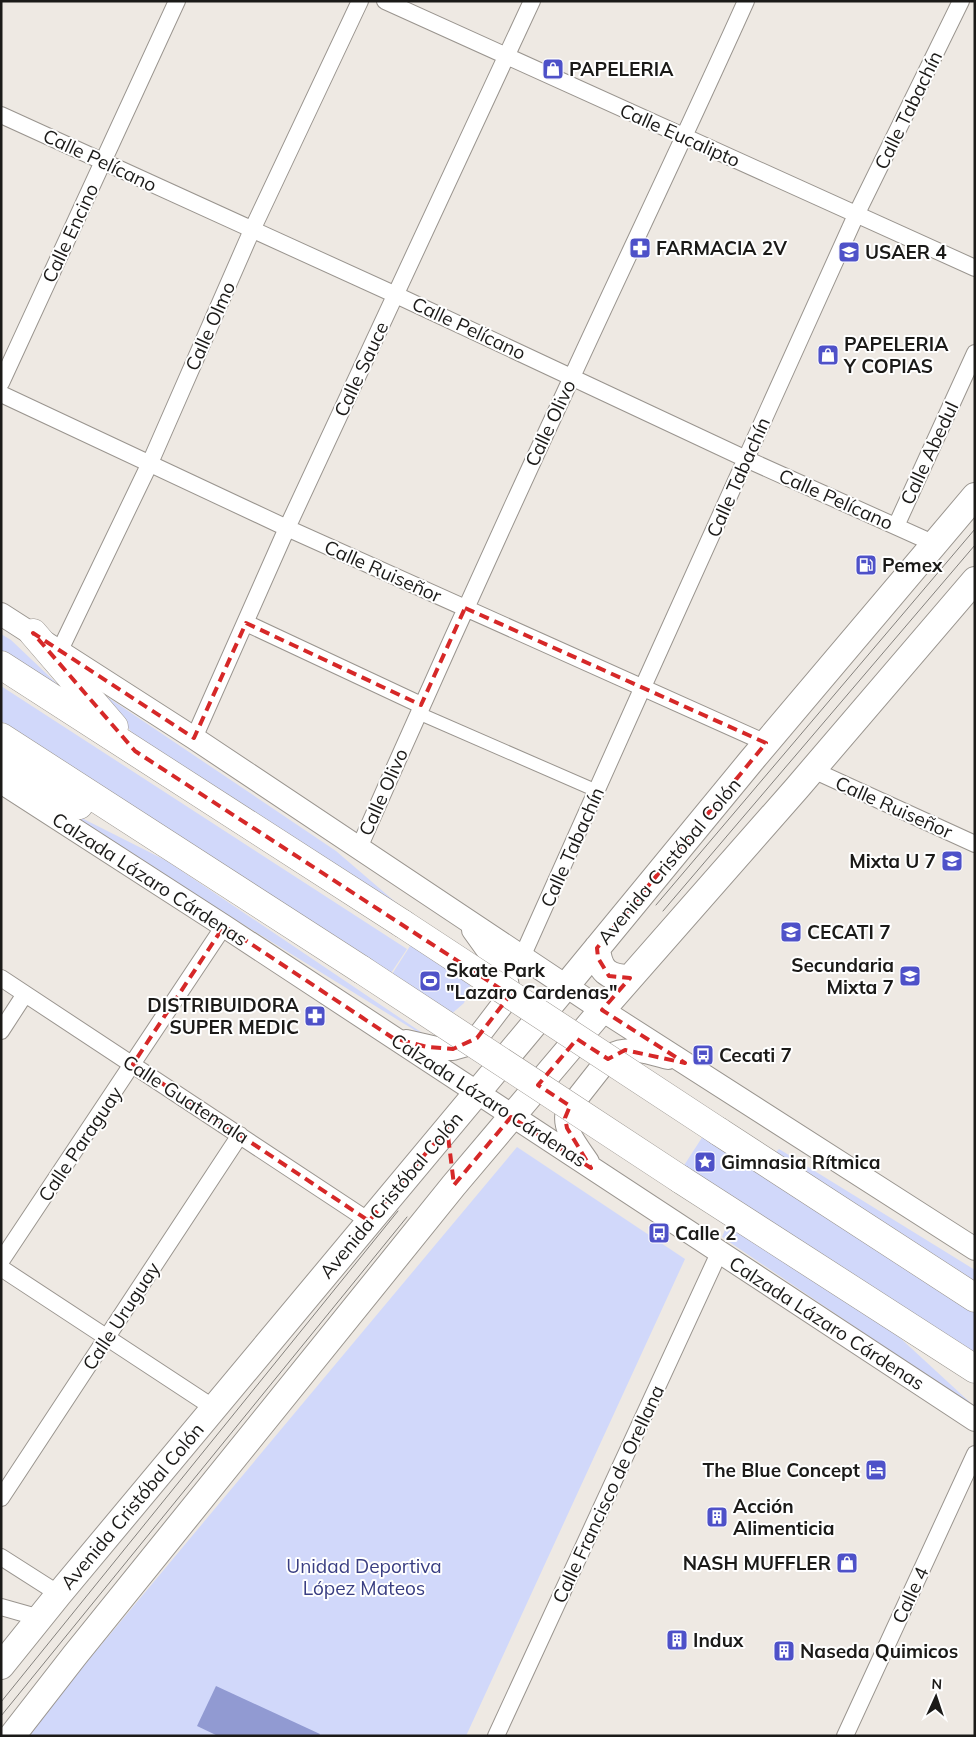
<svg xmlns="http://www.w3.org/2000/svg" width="976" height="1737" viewBox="0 0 976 1737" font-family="Mulish,sans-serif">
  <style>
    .green { fill: #d1d8fa }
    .water { fill: #919ad2 }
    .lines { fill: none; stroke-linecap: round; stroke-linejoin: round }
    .pedestrian-casing { stroke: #9a958f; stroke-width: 14 }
    .minor-casing { stroke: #9a958f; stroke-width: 18 }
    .secondary-casing { stroke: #9a958f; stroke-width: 24 }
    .primary-casing { stroke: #9a958f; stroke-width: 28 }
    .motorway-casing { stroke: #9a958f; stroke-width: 29 }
    .pedestrian { stroke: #fff; stroke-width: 12 }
    .minor { stroke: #fff; stroke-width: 16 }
    .secondary { stroke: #fff; stroke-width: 22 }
    .primary { stroke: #fff; stroke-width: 26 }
    .motorway { stroke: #fff; stroke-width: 28 }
    .tram { stroke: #84817d; stroke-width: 1 }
    .motorway-bridge-casing { stroke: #9a958f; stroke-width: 29; stroke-linecap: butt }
    .motorway-bridge { stroke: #fff; stroke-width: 28 }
    .marked { fill: none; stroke: #d62828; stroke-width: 4; stroke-dasharray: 10 6; stroke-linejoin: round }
    .labels { text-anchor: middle; stroke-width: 4; stroke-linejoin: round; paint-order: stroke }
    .poi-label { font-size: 19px; font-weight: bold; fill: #1b1a18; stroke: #fff; text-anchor: start }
    .street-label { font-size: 19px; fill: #1b1a18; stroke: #fff }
    .park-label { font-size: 19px; fill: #393e82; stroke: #fff }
  </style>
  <rect width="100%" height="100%" fill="#eee9e3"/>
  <path class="green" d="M1,634l10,6 80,76 -90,-58z
    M1,686l406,263 -16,24 -390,-252z
    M97,690l239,161 92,79 -289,-189z
    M24,789l143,72 291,196z
    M421,929l56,37 -13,37 -32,28 -54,-35z
    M703,1136l272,176v43l-292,-188z
    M517,1147l168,112 -219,477h-441z
    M779,1149l196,121v18l-204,-131z
    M727,1225l158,99 90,83v1l-253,-171z"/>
  <path class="water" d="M216,1686l104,48 -1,2h-101l-21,-10z"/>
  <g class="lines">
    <g class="pedestrian-casing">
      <path id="pedestrian" d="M418,713l179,78"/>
    </g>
    <g class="minor-casing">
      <path id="minor" d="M385,1l590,267
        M1,115l395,180 350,164 189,85
        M1,383l176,-382
        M1,394l286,134 479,215
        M896,526l79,-173
        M246,623l175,82
        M60,650l90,-187 102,-233 108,-229
        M194,738l93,-210 245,-527
        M813,770l162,74
        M359,848c69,-157 140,-314 212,-469 58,-126 118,-251 175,-378
        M522,957l120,-268 214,-474 105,-214
        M1,978l368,243
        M1,1031l24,-37
        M1,1261l223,-335
        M1,1268l213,140
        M1,1498l239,-363
        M1,1557l58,37
        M1,1607l39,11
        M496,1736l223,-483
        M845,1736l130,-282"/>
    </g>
    <g class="secondary-casing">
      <path id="secondary" d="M1,614l193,124 408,272 373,239
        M1,782l223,144 751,494
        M406,1041l35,8h12l14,-4 10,-7 29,-38 2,-13 -2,-11 -33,-46
        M588,1162c-10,-15 -26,-33 -21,-51l44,-56c17,-10 39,-2 57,3"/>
    </g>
    <g class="primary-casing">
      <path id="primary" d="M597,948c2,23 11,30 33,30
        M1,1666l58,-72 507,-608 185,-225 224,-265
        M12,1736l63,-81 379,-470 148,-175 195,-222 178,-208"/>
    </g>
    <g class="motorway-casing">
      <path id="motorway" d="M33,633l81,94
        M1,665l402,259
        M1,737l361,233
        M1,768l78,37
        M718,1131l257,167
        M680,1179l295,190"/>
    </g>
    <use href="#pedestrian" class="pedestrian"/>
    <use href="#minor" class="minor"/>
    <use href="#secondary" class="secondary"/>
    <use href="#primary" class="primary"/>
    <use href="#motorway" class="motorway"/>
    <path class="tram" d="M656,905l319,-376
      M663,911l312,-366
      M1,1702l397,-491
      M1,1716l406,-499"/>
    <g class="motorway-bridge-casing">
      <path id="motorway-bridge" d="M403,924l315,207
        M362,970l318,209"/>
    </g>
    <use href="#motorway-bridge" class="motorway-bridge"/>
  </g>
  <path class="marked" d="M465,608l301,135 -169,205 1,10 11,18 21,2 -28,32 83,53 -60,-13 -17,9 -31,-20 -39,46 32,21 -5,12 2,10 24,40 -80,-51 -57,68 -7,-57 -78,93 -236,-157 91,-138 169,112 34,9 26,2 24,-11 33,-43 -375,-244 -102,-118 161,105 52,-115 175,82z"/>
  <defs>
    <g id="shop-square" transform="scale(1.125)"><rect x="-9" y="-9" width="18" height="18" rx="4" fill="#4e51c8" stroke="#fff"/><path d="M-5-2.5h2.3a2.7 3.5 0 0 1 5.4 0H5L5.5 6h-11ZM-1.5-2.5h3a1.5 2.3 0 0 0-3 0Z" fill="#fff"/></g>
    <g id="pharmacy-square" transform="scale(1.125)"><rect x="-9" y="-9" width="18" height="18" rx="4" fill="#4e51c8" stroke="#fff"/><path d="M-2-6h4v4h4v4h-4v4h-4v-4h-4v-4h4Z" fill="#fff"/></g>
    <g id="school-square" transform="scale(1.125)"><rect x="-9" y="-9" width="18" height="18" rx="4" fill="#4e51c8" stroke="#fff"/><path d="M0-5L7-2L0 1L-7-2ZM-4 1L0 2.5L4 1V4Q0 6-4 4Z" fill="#fff"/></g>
    <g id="fuel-square" transform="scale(1.125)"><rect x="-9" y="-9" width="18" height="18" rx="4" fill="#4e51c8" stroke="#fff"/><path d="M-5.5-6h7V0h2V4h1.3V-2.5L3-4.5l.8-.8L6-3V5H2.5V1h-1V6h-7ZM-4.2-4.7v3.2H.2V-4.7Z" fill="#fff"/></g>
    <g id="stadium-square" transform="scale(1.125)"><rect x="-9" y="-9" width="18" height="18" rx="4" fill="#4e51c8" stroke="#fff"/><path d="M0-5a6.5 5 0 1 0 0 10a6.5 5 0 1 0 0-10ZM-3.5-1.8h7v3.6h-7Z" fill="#fff"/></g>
    <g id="bus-square" transform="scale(1.125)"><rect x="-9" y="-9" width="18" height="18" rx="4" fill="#4e51c8" stroke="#fff"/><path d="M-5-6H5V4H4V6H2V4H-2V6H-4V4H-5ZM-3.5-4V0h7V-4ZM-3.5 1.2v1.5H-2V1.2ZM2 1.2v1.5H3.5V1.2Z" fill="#fff"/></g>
    <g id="sight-square" transform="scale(1.125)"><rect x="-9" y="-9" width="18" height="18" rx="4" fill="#4e51c8" stroke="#fff"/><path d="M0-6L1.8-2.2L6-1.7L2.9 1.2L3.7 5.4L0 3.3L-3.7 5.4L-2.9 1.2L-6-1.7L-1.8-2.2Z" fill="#fff"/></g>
    <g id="hotel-square" transform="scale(1.125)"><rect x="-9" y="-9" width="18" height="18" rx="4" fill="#4e51c8" stroke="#fff"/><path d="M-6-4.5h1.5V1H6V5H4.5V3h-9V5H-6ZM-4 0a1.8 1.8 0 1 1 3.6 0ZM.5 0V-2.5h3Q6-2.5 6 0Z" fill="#fff"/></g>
    <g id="building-square" transform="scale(1.125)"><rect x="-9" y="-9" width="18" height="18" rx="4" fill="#4e51c8" stroke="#fff"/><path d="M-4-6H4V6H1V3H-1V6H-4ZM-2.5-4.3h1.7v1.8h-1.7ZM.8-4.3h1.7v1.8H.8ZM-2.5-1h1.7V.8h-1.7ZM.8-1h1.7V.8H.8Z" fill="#fff"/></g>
  </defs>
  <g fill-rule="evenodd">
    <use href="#shop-square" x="553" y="69"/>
    <use href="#pharmacy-square" x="640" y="248"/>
    <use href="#school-square" x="849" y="252"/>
    <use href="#shop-square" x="828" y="355"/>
    <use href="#fuel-square" x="866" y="565"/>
    <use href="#school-square" x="952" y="861"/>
    <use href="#school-square" x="791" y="932"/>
    <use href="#school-square" x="910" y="976"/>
    <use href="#stadium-square" x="430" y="981"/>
    <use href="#pharmacy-square" x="315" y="1016"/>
    <use href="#bus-square" x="703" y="1055"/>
    <use href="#sight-square" x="705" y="1162"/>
    <use href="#bus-square" x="659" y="1233"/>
    <use href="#hotel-square" x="876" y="1470"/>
    <use href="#building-square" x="717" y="1517"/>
    <use href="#shop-square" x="847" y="1563"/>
    <use href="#building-square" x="677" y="1640"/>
    <use href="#building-square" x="784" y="1651"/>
  </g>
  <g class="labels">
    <g class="poi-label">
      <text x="569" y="76">PAPELERIA</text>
      <text x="656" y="255">FARMACIA 2V</text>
      <text x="865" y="259">USAER 4</text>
      <text x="844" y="351">PAPELERIA<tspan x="844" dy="22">Y COPIAS</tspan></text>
      <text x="882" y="572">Pemex</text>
      <text x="936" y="868" text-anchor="end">Mixta U 7</text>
      <text x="807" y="939">CECATI 7</text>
      <text x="894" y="972" text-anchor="end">Secundaria<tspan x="894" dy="22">Mixta 7</tspan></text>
      <text x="446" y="977">Skate Park<tspan x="446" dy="22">"Lazaro Cardenas"</tspan></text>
      <text x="299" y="1012" text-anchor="end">DISTRIBUIDORA<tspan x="299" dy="22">SUPER MEDIC</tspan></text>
      <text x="719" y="1062">Cecati 7</text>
      <text x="721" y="1169">Gimnasia Rítmica</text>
      <text x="675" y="1240">Calle 2</text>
      <text x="860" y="1477" text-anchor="end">The Blue Concept</text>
      <text x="733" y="1513">Acción<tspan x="733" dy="22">Alimenticia</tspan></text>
      <text x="831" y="1570" text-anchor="end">NASH MUFFLER</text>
      <text x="693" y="1647">Indux</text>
      <text x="800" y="1658">Naseda Quimicos</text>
    </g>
    <g class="street-label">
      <text transform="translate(908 110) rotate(-64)" y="7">Calle Tabachín</text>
      <text transform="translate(680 135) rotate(24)" y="7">Calle Eucalipto</text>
      <text transform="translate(100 160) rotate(25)" y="7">Calle Pelícano</text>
      <text transform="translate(70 233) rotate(-65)" y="7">Calle Encino</text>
      <text transform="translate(210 326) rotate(-66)" y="7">Calle Olmo</text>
      <text transform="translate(469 328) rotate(25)" y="7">Calle Pelícano</text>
      <text transform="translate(361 369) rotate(-65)" y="7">Calle Sauce</text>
      <text transform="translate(550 423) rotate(-65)" y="7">Calle Olivo</text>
      <text transform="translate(929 453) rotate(-65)" y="7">Calle Abedul</text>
      <text transform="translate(738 477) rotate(-66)" y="7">Calle Tabachín</text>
      <text transform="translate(836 499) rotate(24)" y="7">Calle Pelícano</text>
      <text transform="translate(383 571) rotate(24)" y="7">Calle Ruiseñor</text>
      <text transform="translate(383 792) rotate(-66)" y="7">Calle Olivo</text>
      <text transform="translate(894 807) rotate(24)" y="7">Calle Ruiseñor</text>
      <text transform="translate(572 847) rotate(-66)" y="7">Calle Tabachín</text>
      <text transform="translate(669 861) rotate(-50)" y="7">Avenida Cristóbal Colón</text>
      <text transform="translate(150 879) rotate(33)" y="7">Calzada Lázaro Cárdenas</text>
      <text transform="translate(186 1099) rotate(33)" y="7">Calle Guatemala</text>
      <text transform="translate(489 1100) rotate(33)" y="7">Calzada Lázaro Cárdenas</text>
      <text transform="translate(80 1144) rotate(-56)" y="7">Calle Paraguay</text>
      <text transform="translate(391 1195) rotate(-50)" y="7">Avenida Cristóbal Colón</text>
      <text transform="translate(121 1316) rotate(-57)" y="7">Calle Uruguay</text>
      <text transform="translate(827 1323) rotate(33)" y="7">Calzada Lázaro Cárdenas</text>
      <text transform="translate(608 1494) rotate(-65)" y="7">Calle Francisco de Orellana</text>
      <text transform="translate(132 1506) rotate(-50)" y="7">Avenida Cristóbal Colón</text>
      <text transform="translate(910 1595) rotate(-65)" y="7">Calle 4</text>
    </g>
    <g class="park-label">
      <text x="364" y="1573">Unidad Deportiva<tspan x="364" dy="22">López Mateos</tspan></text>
    </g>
  </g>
  <rect width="976" height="1737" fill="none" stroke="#1b1a18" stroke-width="5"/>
  <g transform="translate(936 1697) rotate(3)" stroke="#ffffff" stroke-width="4" paint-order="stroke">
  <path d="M0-4L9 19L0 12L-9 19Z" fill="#1b1a18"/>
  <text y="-8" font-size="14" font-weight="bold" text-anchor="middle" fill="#1b1a18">N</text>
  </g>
</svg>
